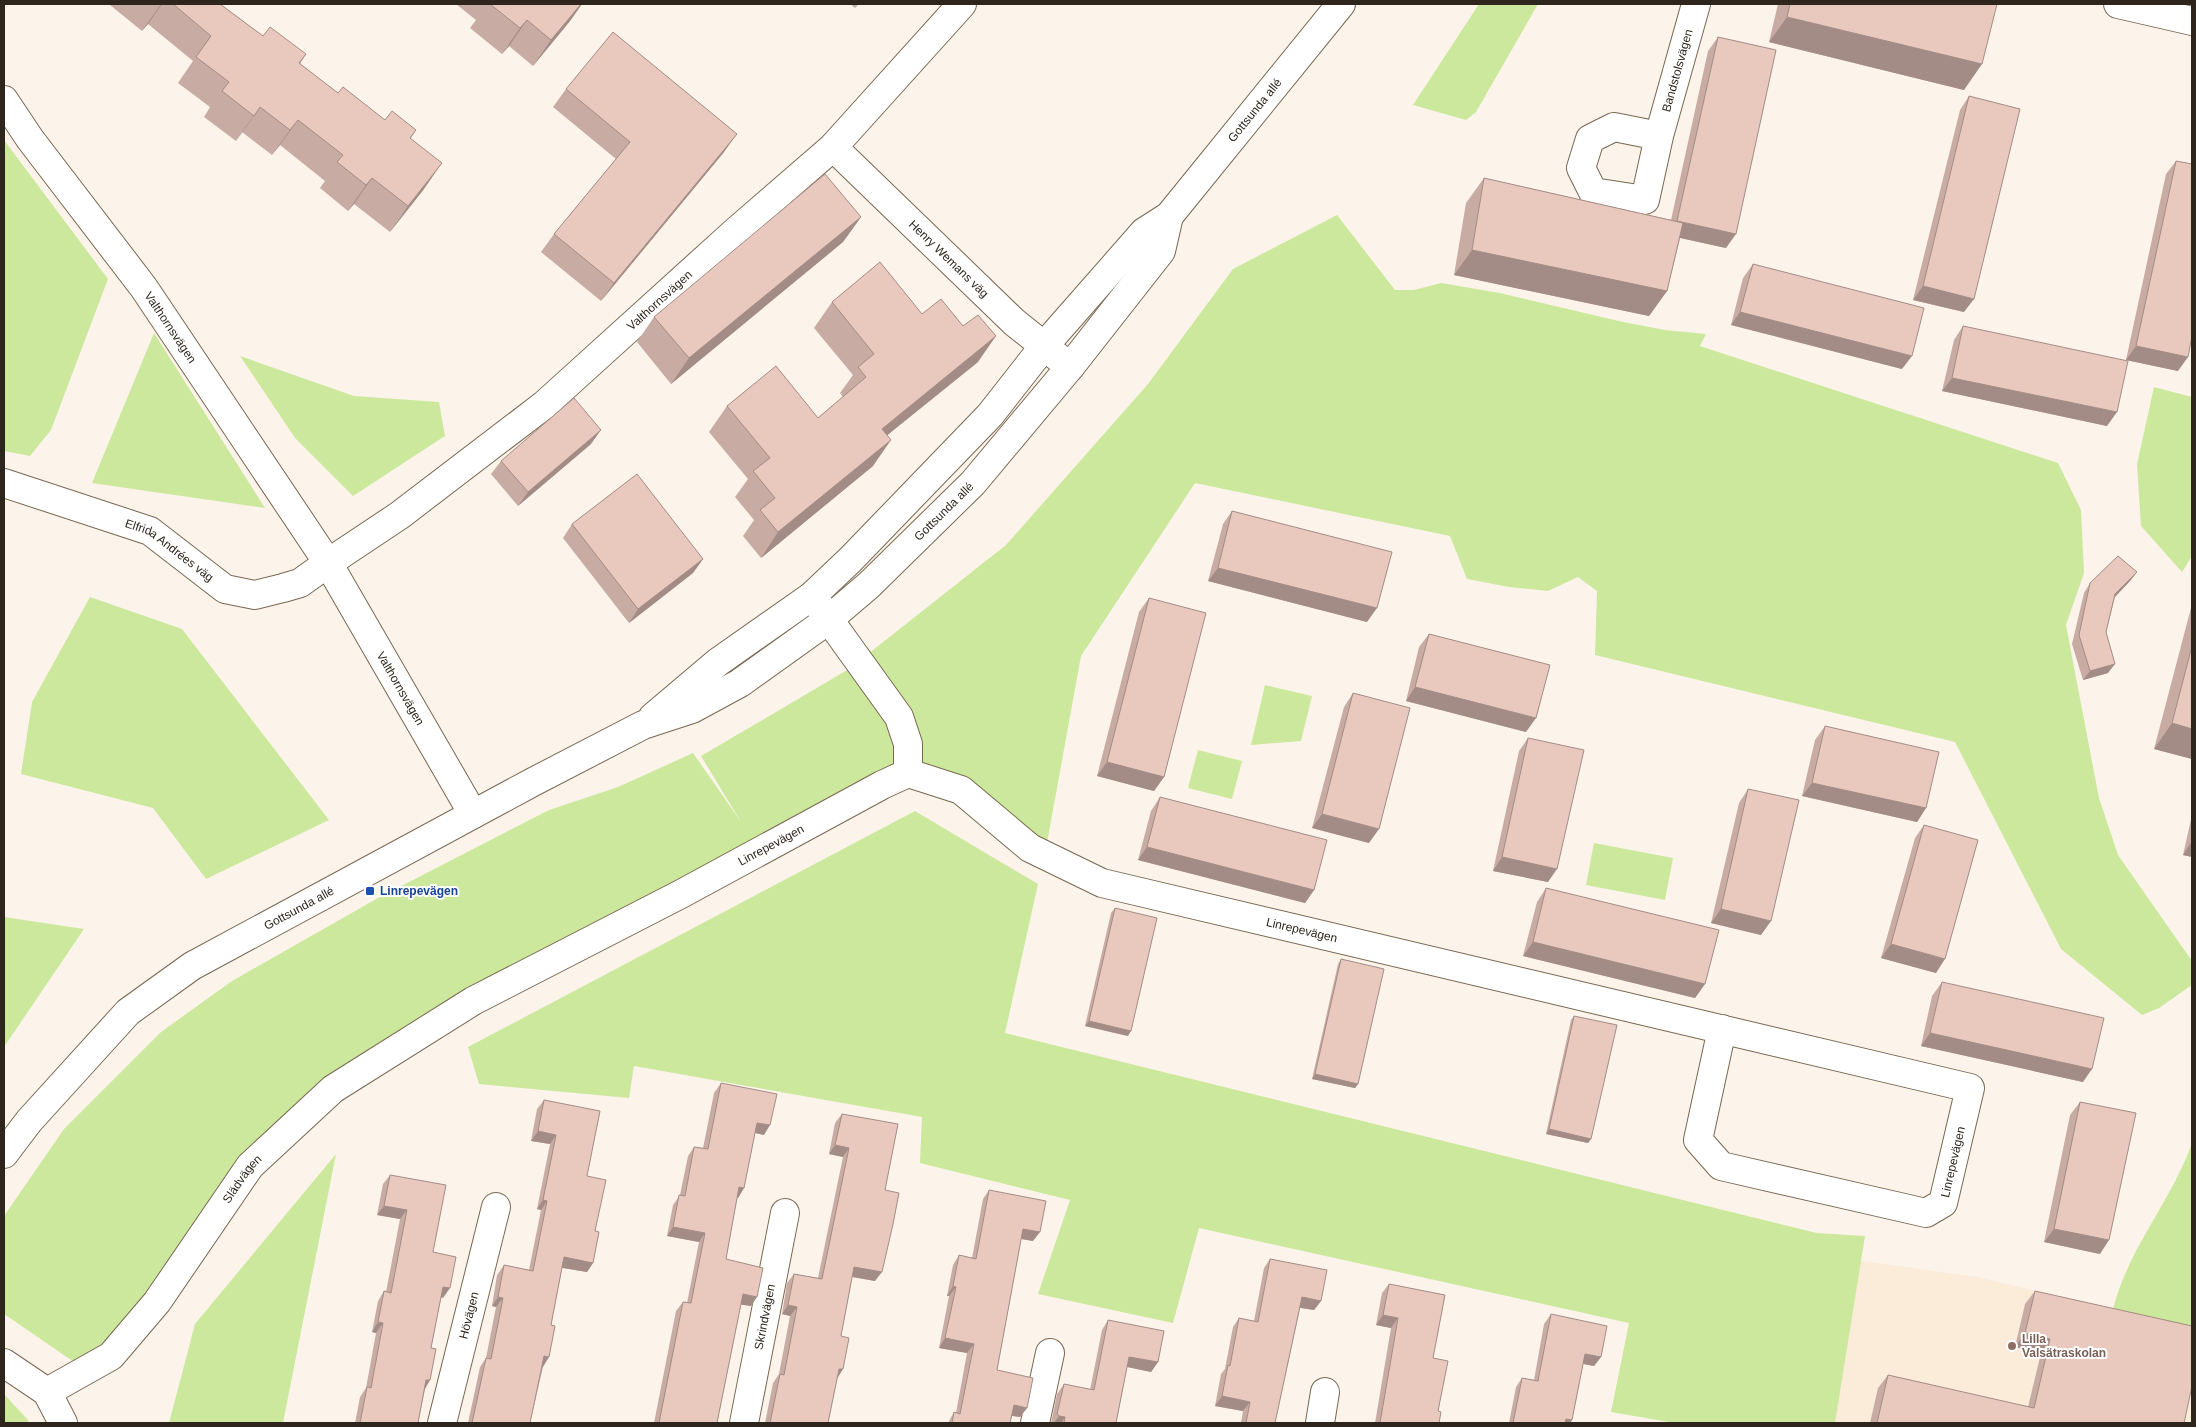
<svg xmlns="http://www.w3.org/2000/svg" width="2196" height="1427" viewBox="0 0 2196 1427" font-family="Helvetica,sans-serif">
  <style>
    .built { fill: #fbecd9 }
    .green { fill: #cce89d }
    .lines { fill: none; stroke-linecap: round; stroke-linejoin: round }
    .minor-casing { stroke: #796751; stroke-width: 30 }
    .tertiary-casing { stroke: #796751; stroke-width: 30 }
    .minor { stroke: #fff; stroke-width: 28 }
    .tertiary { stroke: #fff; stroke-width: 28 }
    .wall { fill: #c8aca3 }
    .shaded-wall { fill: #a38c85 }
    .building { fill: #e9c8be; stroke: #a38c85 }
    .transit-dot { fill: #1a4fb4; stroke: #fff; stroke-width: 2 }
    .education-dot { fill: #8d6e63; stroke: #fff; stroke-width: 2 }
    .labels { text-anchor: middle; stroke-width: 4; stroke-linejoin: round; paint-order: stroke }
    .street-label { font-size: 12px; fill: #2e261d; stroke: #fff }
    .transit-label { font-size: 12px; font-weight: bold; fill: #164399; stroke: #fff; text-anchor: start }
    .education-label { font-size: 12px; font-weight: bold; fill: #785e54; stroke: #fff; text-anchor: start }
  </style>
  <rect width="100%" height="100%" fill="#fcf4ea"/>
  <path class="built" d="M1828,1256l149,21 215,50v96h-378z"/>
  <path class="green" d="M1479,4h59l-62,108 -10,8 -53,-15z
    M4,140l104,139 -57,151 -21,26 -26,-5z
    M1337,215l58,75h19l27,-7 59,10 123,29 42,8 41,4 -6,12 358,117 23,47 3,63 -18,52 33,173 19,57 74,106v24l-33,23 -17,7 -81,-66 -106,-207 -360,-87 2,-64 -19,-14 -30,14 -39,-4 -42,-8 -17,-43 -255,-53 -114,173 -36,198 -137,-81 -435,228 -223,165 -139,190 -34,8 -73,-50v-98l60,-87 97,-97 71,-51 146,-83 171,-88 69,-23 75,-34 48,69 -40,-66 148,-87 157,-124 142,-161 85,-115z
    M154,333l111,175 -173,-25z
    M240,356l114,40 85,6 6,34 -92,60 -58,-58z
    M2154,387l38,10v159l-10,16 -41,-46 -4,-62z
    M90,597l92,32 147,191 -123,59 -53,-71 -132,-34 11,-72z
    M1265,685l47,11 -11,45 -50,4z
    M1198,750l44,11 -10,38 -44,-11z
    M915,811l123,73 -33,149 812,200 48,3 -30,187h-160l-64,-11 18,-89 -430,-95 -26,95 -135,-29 32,-94 -150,-37 2,-46 -288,-51 -5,32 -150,-14 -11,-37z
    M1594,843l79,15 -8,42 -79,-15z
    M4,917l80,12 -80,118z
    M2192,1143v184l-79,-18c16,-62 58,-107 79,-166z
    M336,1154l-53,269h-114l26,-99z
    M4,1394l24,26 1,3h-25z"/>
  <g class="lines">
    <g class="minor-casing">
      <g id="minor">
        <path d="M2118,4l74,17"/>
        <path id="s1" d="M4,100l26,39 114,149 184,275 72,-48 144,-110 191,-173 98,-85 129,-143"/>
        <path id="s2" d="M1659,136l-45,-9 -24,12 -9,29 12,24 52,8 14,-64 37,-132"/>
        <path id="s3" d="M833,147l181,175 56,45"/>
        <path d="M812,596l87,121 9,27v29"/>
        <path id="s4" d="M47,1392l64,-36 46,-54 93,-136 83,-77 140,-88 208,-107 201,-109 26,-12 53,17 69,58 72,35 868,205 -27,115 -17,10 -205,-47 -23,-26 24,-111"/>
        <path id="s5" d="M442,1423l54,-216"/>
        <path id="s6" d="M744,1423l41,-210"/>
        <path d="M1035,1423l15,-70"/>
        <path d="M1320,1423l5,-31"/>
      </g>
    </g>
    <g class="tertiary-casing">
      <g id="tertiary">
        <path id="s7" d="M4,483l146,48 75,58 30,6 28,-7 17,-5 28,-20 145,251"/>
        <path id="s8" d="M653,717l65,-55 94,-66 38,-36 140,-145 54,-69 100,-114 25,-16 172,-212"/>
        <path id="s9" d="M4,1154l25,-33 99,-109 64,-46 341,-184 110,-57 49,-16 48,-26 88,-63 41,-35 104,-102 97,-116 91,-116 8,-35"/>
        <path d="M4,1363l43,29 16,31"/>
      </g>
    </g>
    <use href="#minor" class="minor"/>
    <use href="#tertiary" class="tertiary"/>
  </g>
  <path class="wall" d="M111,4h109l43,32 43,18 -6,10 38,29 47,27 31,10 -5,8 13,51 -34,43 -36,-28 -6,7 -28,-23 5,-7 -45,-36 -8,10 -30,-23 -6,9 -32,-24 6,-10 -32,-24 15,-22 -45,-37 -6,7 -32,-26z
    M456,4h126l-12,17 -37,45 -24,-20 -7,8 -32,-26 6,-8z
    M850,4h9l-4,4z
    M1778,4h219l-33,86 -195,-48z
    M1718,37l8,211 -46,-10 -13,53 -18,25 -195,-41 12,-72 18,-25 187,42 37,-169z
    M566,89l158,63 -123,149 -60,-49 13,-18 62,-75 -63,-52z
    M1969,96l-5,216 -51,-12 47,-190z
    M2176,161l2,210 -52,-11 40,-186z
    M861,217l-18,25 -172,142 -34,-42 17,-25z
    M1753,264l149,105 -171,-44 12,-47z
    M832,302l90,12 56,48 -91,73 -14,31 -112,92 -18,-22 11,-16 -19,-23 13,-18 -39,-47 18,-26 91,12 25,-21 -3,-4 13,-18 -39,-47z
    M1963,326l144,100 -165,-35 12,-51z
    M591,444l-73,62 -27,-32 10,-13z
    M1232,511l135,111 -159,-41 15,-57z
    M572,524l131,35 -10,14 -64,50 -66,-85z
    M2137,572l-7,9 -15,16 -9,35 2,41 -25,7 -11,-36 12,-51 6,-10z
    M1149,598l15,179 -10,14 -57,-15 42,-164z
    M2192,604v155l-38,-10z
    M1429,634l97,98 -120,-31 13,-54z
    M1353,693l16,150 -57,-15 32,-121z
    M1825,726l101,82 -9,14 -115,-26 13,-56z
    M1528,738l20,144 -55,-11 26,-120z
    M1748,789l13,146 -50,-12 28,-120z
    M1160,797l154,93 -9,13 -167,-43 13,-49z
    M2192,815v42l-9,-2z
    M1924,825l12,148 -55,-15 34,-120z
    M1546,888l159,96 -10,14 -172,-42 14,-54z
    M1115,908l13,128 -43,-10 26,-113z
    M1341,959l17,125 -3,4 -43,-9 26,-115z
    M1942,982l141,100 -162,-36 11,-50z
    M1574,1016l17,123 -3,4 -42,-9 25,-114z
    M721,1083l43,52 -9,-2 -11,55 -6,10h-1l-11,61 25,47 -10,-2 -24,119h-63l22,-112 7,-9 4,1 12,-61 -32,-6 6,-31 7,-10 8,-39 6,-9 9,1 11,-55z
    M544,1100l43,76 8,55 -2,32 -6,9 -25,-4 -19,99 -13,56h-62l12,-56 6,-9 10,-51 -4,-1 5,-31 7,-10 25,5 12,-60 -4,-1 13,-65 -19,-3 6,-32z
    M2080,1102l20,152 -56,-12 26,-127z
    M842,1114l43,76 -10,91 -23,-4 -11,59 -4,42 -9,45h-63l8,-40 6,-9 11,-58 -8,-2 5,-31 7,-9 24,4 25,-121 -14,-3 6,-31z
    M390,1175l43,77 10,46 -2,-1 -10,51 -1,32 -5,9 -7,34h-63l5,-26 6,-9 10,-55 -4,-1 6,-31 6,-10 2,1 14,-73 -23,-4 6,-31z
    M989,1190l44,51 -12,-2 -24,131 30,38 -7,9 -8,-1 -2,7h-62l6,-11 2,1 11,-60 -28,-5 10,-52h-2l6,-31 6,-10 13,3 11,-59z
    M1270,1259l51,42 -7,9 -14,-2 -25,115h-34l2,-12 -28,-5 6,-32 4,-5 8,-42 6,-9 15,3 10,-53z
    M1389,1284l44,74 6,65h-64l16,-95 -15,-3 6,-32z
    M2035,1291l149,132h-314l8,-35 10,-13 140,32 13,-54 -26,-6 10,-43z
    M1551,1314l50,43 -7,9 -11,-2 -11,56 -2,3h-61l7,-36 6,-9 12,2 10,-56z
    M1108,1320l50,42 -7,10 -24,-5 -11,56h-65l6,-29 7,-10 26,6 12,-60z"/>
  <path class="shaded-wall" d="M161,4h1l-14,20 -6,7z
    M581,4h1l-12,17 -37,45 18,-26z
    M1787,17l195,47 -18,26 -195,-48z
    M527,20l-18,26 -7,8 18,-26z
    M260,107l-18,25 -6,9 18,-25z
    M298,120l-18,25 -8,10 18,-25z
    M737,134l-13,18 -123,149 13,-18z
    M442,163l-18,26 -34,43 18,-26z
    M372,178l-18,26 -6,7 18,-26z
    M861,217l-18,25 -172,142 18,-26z
    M1677,221l59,13 -10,14 -59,-13z
    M1472,250l195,41 -18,25 -195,-41z
    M1923,286l51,13 -10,13 -51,-12z
    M1740,312l172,44 -10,13 -171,-44z
    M996,336l-18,26 -114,92 18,-25z
    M2136,346l52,11 -10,14 -52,-11z
    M1952,378l165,34 -10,14 -165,-35z
    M601,430l-10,14 -73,62 10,-14z
    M891,440l-18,26 -112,92 17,-26z
    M703,559l-10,14 -64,50 9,-14z
    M1218,568l159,40 -10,14 -159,-41z
    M2137,572l-7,9 -21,22 6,-9z
    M2115,664l-7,9 -25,7 7,-9z
    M1415,687l121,31 -10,14 -120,-31z
    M2172,723l20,6v30l-38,-10z
    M1107,762l57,15 -10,14 -57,-15z
    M1812,783l114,25 -9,14 -115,-26z
    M1322,814l57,15 -10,14 -57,-15z
    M2192,841v16l-9,-2z
    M1147,847l167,43 -9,13 -167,-43z
    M1502,857l55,12 -9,13 -55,-11z
    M1721,909l50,12 -10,14 -50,-12z
    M1533,942l172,42 -10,14 -172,-42z
    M1891,944l54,15 -9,14 -55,-15z
    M1089,1021l42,10 -3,5 -43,-10z
    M1930,1033l162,36 -9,13 -162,-36z
    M1315,1074l43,10 -3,4 -43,-9z
    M757,1123l13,2 -6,10 -13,-3z
    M1549,1129l42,10 -3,4 -42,-9z
    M538,1131l18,4 -6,9 -19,-3z
    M835,1145l14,3 -6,9 -14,-3z
    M739,1187l5,1 -6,10 -5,-1z
    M543,1200l4,1 -6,9 -4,-1z
    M384,1206l23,4 -7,9 -23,-4z
    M673,1227l32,6 -6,9 -32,-6z
    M1023,1229l17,3 -7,9 -17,-3z
    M2054,1229l55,11 -9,14 -56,-12z
    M564,1257l29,6 -6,9 -29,-5z
    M854,1267l28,5 -7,9 -27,-5z
    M953,1286l3,1 -7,9h-2z
    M443,1287l7,1 -7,10 -6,-2z
    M743,1294l14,3 -6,9 -15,-2z
    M498,1297l5,1 -7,9 -4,-1z
    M1302,1297l19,4 -7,9 -18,-3z
    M788,1305l9,2 -7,9 -8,-2z
    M1383,1315l15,3 -7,10 -15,-3z
    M378,1322l5,1 -7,10 -4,-1z
    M2025,1333l25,6 -9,14 -26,-6z
    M945,1338l29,6 -7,9 -28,-5z
    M1585,1354l16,3 -7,9 -15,-3z
    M544,1356l5,1 -6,10 -5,-1z
    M1129,1357l29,5 -7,10 -28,-6z
    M839,1369h4l-6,10z
    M426,1380h4l-6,10z
    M1222,1396l28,6 -7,9 -28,-5z
    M1014,1405l13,3 -7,9 -12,-2z
    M1059,1416l6,1 -4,6h-7z
    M1566,1419l6,1 -2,3h-7z"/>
  <path class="building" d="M173,4h47l43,32 7,-9 36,27 -7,9 39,30 5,-6 42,33 7,-9 24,19 -6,8 32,25 -34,43 -36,-28 -6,7 -29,-23 6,-7 -45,-35 -8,10 -30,-23 -6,9 -32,-25 7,-9 -33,-25 15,-21z
    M490,4h91l-30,36 -24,-20 -7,8z
    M1790,4h207l-15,60 -195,-47z
    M613,32l124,102 -123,149 -60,-49 76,-92 -64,-53z
    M1718,37l58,13 -40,184 -59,-13z
    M1969,96l51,13 -46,190 -51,-13z
    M2176,161l16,3v172l-4,21 -52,-11z
    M825,174l36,43 -172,141 -35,-41z
    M1484,178l199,45 -16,68 -195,-41z
    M880,262l42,52 19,-15 22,27 15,-11 18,21 -114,93 9,11 -113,92 -18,-22 15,-12 -22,-27 17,-13 -43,-52 49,-40 42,52 48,-41 -8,-10 16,-13 -42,-52z
    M1753,264l171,44 -12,48 -172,-44z
    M1963,326l165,35 -11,51 -165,-34z
    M574,398l27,32 -73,62 -27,-31z
    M637,474l66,85 -65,50 -66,-85z
    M1232,511l160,41 -15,56 -159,-40z
    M2118,556l19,16 -22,22 -9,38 9,32 -25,7 -11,-36 11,-52z
    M1149,598l57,15 -42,164 -57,-15z
    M1429,634l121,31 -14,53 -121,-31z
    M2192,646v83l-20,-6z
    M1353,693l57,15 -31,121 -57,-15z
    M1825,726l114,26 -13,56 -114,-25z
    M1528,738l56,12 -27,119 -55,-12z
    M1748,789l51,11 -28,121 -50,-12z
    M1160,797l167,43 -13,50 -167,-43z
    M1924,825l54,15 -33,119 -54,-15z
    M1546,888l173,42 -14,54 -172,-42z
    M1115,908l42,10 -26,113 -42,-10z
    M1341,959l43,10 -26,115 -43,-10z
    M1942,982l162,36 -12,51 -162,-36z
    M1574,1016l43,9 -26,114 -42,-10z
    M721,1083l56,11 -7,31 -13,-2 -13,65 -5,-1 -13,72 37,9 -6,29 -14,-3 -26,129h-58l24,-121 8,1 14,-70 -32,-6 6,-32 6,1 9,-49 14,2z
    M544,1100l56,11 -13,65 19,4 -11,51 4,1 -6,31 -29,-6 -13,68 4,1 -6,31 -5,-1 -14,67h-58l14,-65 5,1 12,-61 -5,-1 6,-32 29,6 14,-70 -4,-1 13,-65 -18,-4z
    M2080,1102l56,11 -27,127 -55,-11z
    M842,1114l56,10 -13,66 14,3 -6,31 -11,48 -28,-5 -13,69 8,2 -6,31h-4l-11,54h-58l10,-49 4,1 13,-68 -9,-2 6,-31 28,5 27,-131 -14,-3z
    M390,1175l56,10 -13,67 23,5 -6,31 -7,-1 -12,61 5,1 -6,31h-4l-8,43h-58l7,-36 4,1 12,-65 -5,-1 6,-31 7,2 16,-83 -23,-4z
    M989,1190l57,11 -6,31 -17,-3 -26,141 36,8 -6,30 -13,-3 -4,18h-58l2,-11 6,2 14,-70 -29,-6 11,-51 -3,-1 6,-31 17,4z
    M1270,1259l57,11 -6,31 -19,-4 -27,126h-29l4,-21 -28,-6 6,-31 2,1 9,-48 19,4z
    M1389,1284l56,11 -12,63 15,3 -10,50 3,1 -2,11h-59l18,-105 -15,-3z
    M2035,1291l157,35v60l-8,37h-307l11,-48 146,33 16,-69 -25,-6z
    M1551,1314l56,12 -6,31 -16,-3 -13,66 -6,-1 -1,4h-52l9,-45 16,3z
    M1108,1320l56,11 -6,31 -29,-5 -13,66h-52l1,-6 -6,-1 -2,-2 7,-30 30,6z"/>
  <rect class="transit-dot" x="365" y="886" width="10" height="10" rx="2.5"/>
  <circle class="education-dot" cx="2012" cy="1346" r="5"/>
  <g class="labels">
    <g class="street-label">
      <text dy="4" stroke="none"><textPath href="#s2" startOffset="316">Bandstolsvägen</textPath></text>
      <text dy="4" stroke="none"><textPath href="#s8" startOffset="859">Gottsunda allé</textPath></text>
      <text dy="4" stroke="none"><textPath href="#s3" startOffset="161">Henry Wemans väg</textPath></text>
      <text dy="4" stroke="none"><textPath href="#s1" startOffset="989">Valthornsvägen</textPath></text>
      <text dy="4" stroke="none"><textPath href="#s1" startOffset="282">Valthornsvägen</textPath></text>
      <text dy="4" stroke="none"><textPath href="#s9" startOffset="1152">Gottsunda allé</textPath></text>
      <text dy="4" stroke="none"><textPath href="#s7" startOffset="180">Elfrida Andrées väg</textPath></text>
      <text dy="4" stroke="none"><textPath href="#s7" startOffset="505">Valthornsvägen</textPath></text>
      <text dy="4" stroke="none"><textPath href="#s4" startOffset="924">Linrepevägen</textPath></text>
      <text dy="4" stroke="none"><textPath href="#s9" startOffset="389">Gottsunda allé</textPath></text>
      <text dy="4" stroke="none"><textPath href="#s4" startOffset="1510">Linrepevägen</textPath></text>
      <text transform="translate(1953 1162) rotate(-77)" y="4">Linrepevägen</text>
      <text dy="4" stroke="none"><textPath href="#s4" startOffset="294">Slädvägen</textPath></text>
      <text dy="4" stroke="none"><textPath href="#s5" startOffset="111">Hövägen</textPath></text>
      <text dy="4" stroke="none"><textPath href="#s6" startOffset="108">Skrindvägen</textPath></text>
    </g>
    <g class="transit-label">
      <text x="380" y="895">Linrepevägen</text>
    </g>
    <g class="education-label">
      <text x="2022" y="1343">Lilla<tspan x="2022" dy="14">Valsätraskolan</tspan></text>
    </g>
  </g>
  <rect width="2196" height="1427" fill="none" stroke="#2e261d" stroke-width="10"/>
</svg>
